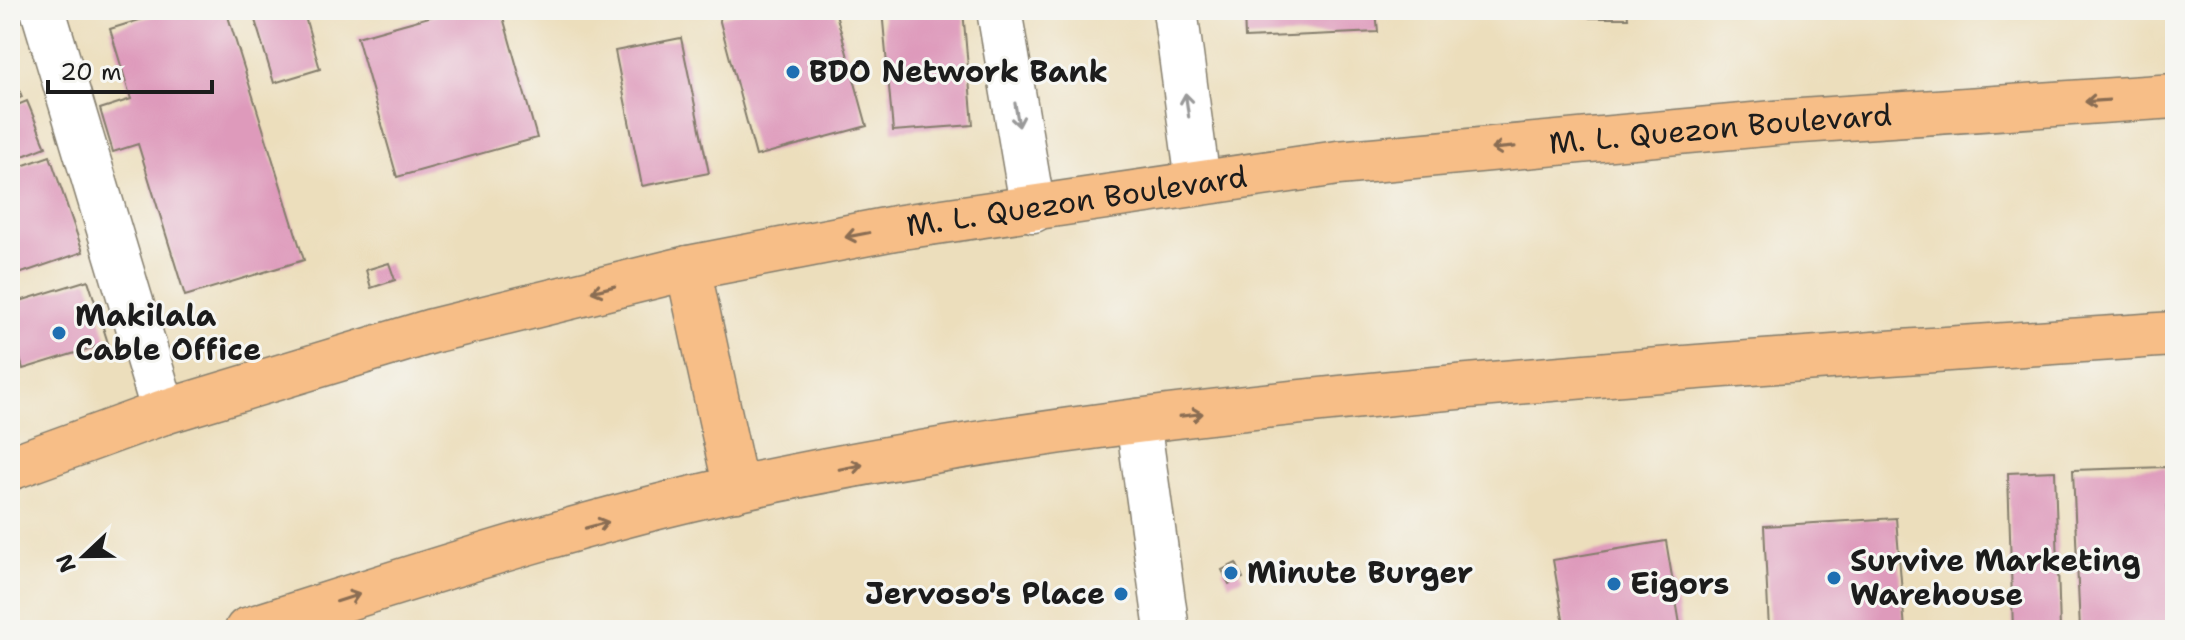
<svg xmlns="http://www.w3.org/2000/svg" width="2185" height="640" viewBox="0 0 2185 640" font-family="'Shantell Sans',sans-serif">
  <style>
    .building { fill: #de9abb }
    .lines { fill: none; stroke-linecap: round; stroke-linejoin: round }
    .minor-casing { stroke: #847d6c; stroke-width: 47 }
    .highway-casing { stroke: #847d6c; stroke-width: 47 }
    .minor { stroke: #fff; stroke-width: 44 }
    .highway { stroke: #f7be87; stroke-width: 44 }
    .oneway { stroke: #8a6d52 }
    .oneway2 { stroke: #999 }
    .poi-dot { fill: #1f6fb2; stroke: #f6f6f2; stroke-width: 3 }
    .labels { text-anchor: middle; stroke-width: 6; stroke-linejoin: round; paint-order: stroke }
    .poi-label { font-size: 30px; font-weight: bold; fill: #1c1c1c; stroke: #f6f6f2; text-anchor: start }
    .street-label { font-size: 30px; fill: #1c1c1c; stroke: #f6f6f2 }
  </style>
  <rect width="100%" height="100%" fill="#f6f6f2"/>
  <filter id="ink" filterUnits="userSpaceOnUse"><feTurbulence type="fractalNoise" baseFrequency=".0125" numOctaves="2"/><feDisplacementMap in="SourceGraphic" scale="16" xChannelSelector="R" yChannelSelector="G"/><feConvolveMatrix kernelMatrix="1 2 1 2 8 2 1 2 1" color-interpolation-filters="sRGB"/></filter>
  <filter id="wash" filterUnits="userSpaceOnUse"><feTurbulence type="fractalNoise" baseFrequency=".006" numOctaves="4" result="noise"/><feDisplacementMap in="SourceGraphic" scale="32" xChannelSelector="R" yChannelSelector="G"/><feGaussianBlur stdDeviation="1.8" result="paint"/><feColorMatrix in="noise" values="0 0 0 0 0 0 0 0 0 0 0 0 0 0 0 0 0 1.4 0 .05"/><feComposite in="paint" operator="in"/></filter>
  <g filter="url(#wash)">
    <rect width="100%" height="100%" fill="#ecdebc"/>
    <g id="blocks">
      <path class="building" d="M172,10h54l78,250 -119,36 -47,-152 -25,8 -13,-43 31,-10 -21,-70z
        M252,10h51l17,59 -46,14z
        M454,10h47l36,128 -140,39 -40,-140z
        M749,10h86l32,116 -111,30 -37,-138z
        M882,10h81l10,115 -80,6z
        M1244,10h132l2,22 -133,6z
        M1590,10h37l1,8h-38z
        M681,38l28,135 -67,13 -27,-135z
        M10,66l12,31 -12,5z
        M27,101l19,46 -36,14v-53z
        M50,156l33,96 -73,25v-107z
        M389,263l6,17 -24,8 -5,-18z
        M88,280l20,63 -85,26 -13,-46v-19z
        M2166,467l7,163h-93l-7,-160z
        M2055,471l5,159h-47l-5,-157z
        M1896,518l9,112h-136l-5,-104z
        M1666,541l15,89h-116l-12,-70z
        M1236,563l7,15 -14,6 -7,-14z"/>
    </g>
  </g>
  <g filter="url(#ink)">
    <use href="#blocks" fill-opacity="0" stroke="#847d6c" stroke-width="2"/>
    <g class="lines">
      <g class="minor-casing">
        <path id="minor" d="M43,10l121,402
          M999,10l34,200
          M1175,10l23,172
          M1138,421l29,209"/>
      </g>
      <g class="highway-casing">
        <g id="highway">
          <path d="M688,268l48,221"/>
          <path id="s1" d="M10,468l154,-56 268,-81 256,-63 207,-40 443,-65 448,-41 389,-26"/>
          <path d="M247,630c162,-51 325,-106 491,-142 260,-56 525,-85 789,-107 216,-19 432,-33 648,-47"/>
        </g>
      </g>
      <use href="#minor" class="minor"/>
      <use href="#highway" class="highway"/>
    </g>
    <defs><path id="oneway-shaft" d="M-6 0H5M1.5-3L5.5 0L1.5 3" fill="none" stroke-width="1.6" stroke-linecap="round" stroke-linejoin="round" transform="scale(2)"/></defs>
    <g class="oneway">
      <use href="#oneway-shaft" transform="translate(2097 101) rotate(176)"/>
      <use href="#oneway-shaft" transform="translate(1503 148) rotate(175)"/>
      <use href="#oneway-shaft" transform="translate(857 235) rotate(169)"/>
      <use href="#oneway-shaft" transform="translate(603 289) rotate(166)"/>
      <use href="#oneway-shaft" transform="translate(1191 415) rotate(-7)"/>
      <use href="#oneway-shaft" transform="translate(851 467) rotate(-11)"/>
      <use href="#oneway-shaft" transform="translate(597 525) rotate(-15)"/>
      <use href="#oneway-shaft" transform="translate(348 598) rotate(-18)"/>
    </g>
    <g class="oneway2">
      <use href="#oneway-shaft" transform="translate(1187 105) rotate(-98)"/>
      <use href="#oneway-shaft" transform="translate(1017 115) rotate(80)"/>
    </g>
  </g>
  <g class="poi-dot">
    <circle cx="793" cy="72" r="8"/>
    <circle cx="59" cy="333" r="8"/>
    <circle cx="1231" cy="573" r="8"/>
    <circle cx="1834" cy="578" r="8"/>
    <circle cx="1614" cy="584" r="8"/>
    <circle cx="1121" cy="594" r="8"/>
  </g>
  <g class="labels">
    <g class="poi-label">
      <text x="809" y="82">BDO Network Bank</text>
      <text x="75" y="326">Makilala<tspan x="75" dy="34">Cable Office</tspan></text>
      <text x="1850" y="571">Survive Marketing<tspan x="1850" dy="34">Warehouse</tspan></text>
      <text x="1247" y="583">Minute Burger</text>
      <text x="1630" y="594">Eigors</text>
      <text x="1105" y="604" text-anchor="end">Jervoso's Place</text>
    </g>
    <g class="street-label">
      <text dy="10" stroke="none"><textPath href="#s1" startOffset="1750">M. L. Quezon Boulevard</textPath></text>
      <text dy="10" stroke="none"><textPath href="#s1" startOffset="1102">M. L. Quezon Boulevard</textPath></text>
    </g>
  </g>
  <rect width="2185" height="640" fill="none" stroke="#f6f6f2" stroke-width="40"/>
  <g transform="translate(84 556) rotate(248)" stroke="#f6f6f2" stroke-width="6" paint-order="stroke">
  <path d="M0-6L14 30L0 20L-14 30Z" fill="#1c1c1c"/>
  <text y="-12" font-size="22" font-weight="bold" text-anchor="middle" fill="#1c1c1c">N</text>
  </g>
  <path d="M48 80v12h164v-12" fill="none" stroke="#1c1c1c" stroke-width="4"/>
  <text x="60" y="80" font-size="24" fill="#1c1c1c" stroke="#f6f6f2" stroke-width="6" paint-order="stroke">20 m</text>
</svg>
